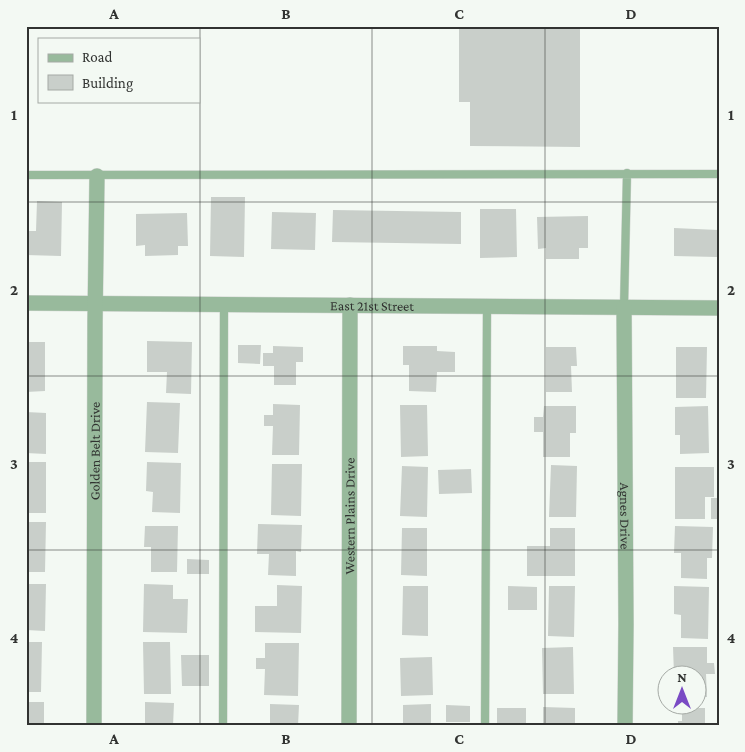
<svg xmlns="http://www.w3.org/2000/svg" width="745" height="752" viewBox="0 0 745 752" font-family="'Crimson Pro',serif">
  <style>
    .building { fill: #c9cfca }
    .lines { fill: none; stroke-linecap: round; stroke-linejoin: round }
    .lane-casing { stroke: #d0d5d0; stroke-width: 9 }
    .street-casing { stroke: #d0d5d0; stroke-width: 16 }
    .lane { stroke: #98ba9c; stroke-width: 8 }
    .street { stroke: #98ba9c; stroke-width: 15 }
    .grid { fill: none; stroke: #313331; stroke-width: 1; stroke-opacity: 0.55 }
    .labels { text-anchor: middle; stroke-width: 4; stroke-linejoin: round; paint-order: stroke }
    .street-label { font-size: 14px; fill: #313331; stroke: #f3f9f3 }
    .neatline { fill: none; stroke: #313331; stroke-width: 2 }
    .grid-label { font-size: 16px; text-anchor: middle; font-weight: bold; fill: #313331 }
  </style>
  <rect width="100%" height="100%" fill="#f3f9f3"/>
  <path class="building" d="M459,28h121v119l-110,-1v-44h-11z
    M211,197h34l-1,60 -34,-1z
    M37,201l25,1 -1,54 -35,-1v-24h10z
    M480,209h36l1,48 -37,1z
    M333,210l128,2v32l-129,-2z
    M272,212l44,1 -1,37 -44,-1z
    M187,213l1,33h-10v9l-33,1v-11l-9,1v-32z
    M588,216v32h-9v11h-33v-11l-8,1 -1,-32z
    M674,228l44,2 -1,27 -43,-1z
    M147,341l45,1 -1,52 -25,-1 1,-21h-20z
    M26,342h19v49l-19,1z
    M238,345h23l-1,19 -22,-1z
    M273,346l30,1v15h-7v23h-22v-19h-11v-13h10z
    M403,346h34v5l18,1v20h-18l-1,20 -27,-1v-26h-6z
    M546,347h30l1,19h-6l1,26h-26z
    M676,347h31l-1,51h-30z
    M147,402l33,1 -2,50 -33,-1z
    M273,404l27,1 -1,50h-27l1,-29h-9v-11h9z
    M400,405h27l1,51 -27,1z
    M544,406h32v27h-6v24h-27v-25h-9v-15h9z
    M708,406l1,47 -29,1v-19h-5v-28z
    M26,412l20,1v41l-20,-1z
    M26,462h20v51h-20z
    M147,462l34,1 -1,50 -28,-1 1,-20 -7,-1z
    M272,464h30l-1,52 -30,-1z
    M551,465l26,1 -1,51h-27z
    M402,466l26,1 -1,50 -27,-1z
    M675,467h39v30h-9v22h-30z
    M471,469l1,24 -33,1 -1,-24z
    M711,498h8v21h-8z
    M26,522h20l-1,50h-19z
    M258,524l44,1 -1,27 -5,-1v25l-28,-1 1,-21h-12z
    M145,526h33l-1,46h-26v-25h-7z
    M675,526l38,1 -1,31h-5v21l-26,-1v-25h-7z
    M402,528h25v48l-26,-1z
    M550,528h25v48h-48v-30h23z
    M187,559l22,1v14h-22z
    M26,584h20l-1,47 -19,-1z
    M144,584l29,1v14h15l-1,34 -44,-1z
    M277,585l25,1 -1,47 -46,-1v-26h22z
    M403,586h25v50l-26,-1z
    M508,586l29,1v23h-29z
    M549,586h26l-1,51 -26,-1z
    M674,586l35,1 -1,52 -27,-1v-23l-7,-1z
    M26,642h16l-1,50h-15z
    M143,642h27l1,52h-27z
    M265,643h34l-1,53 -34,-1 1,-26h-9v-11h9z
    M573,647l1,47h-31l-1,-46z
    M673,647h34v16h7l1,11h-9l1,23h-9v-23h-24z
    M181,655h28v31h-27z
    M432,657l1,38 -32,1 -1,-38z
    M26,702h18v24h-18z
    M145,702l29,1 -1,23h-28z
    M270,704l29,1 -1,21h-28z
    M431,704v22h-28v-21z
    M446,705l24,1v16h-24z
    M543,707l32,1v18h-32z
    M497,708h29v18h-29z
    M682,708h23v18h-27v-5h4z"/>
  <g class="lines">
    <g class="lane-casing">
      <path id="lane" d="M26,175l693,-1
        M624,307l3,-134
        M223,726l1,-421
        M485,726l2,-420"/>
    </g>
    <g class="street-casing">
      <g id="street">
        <path id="s1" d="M26,303l693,5"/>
        <path id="s2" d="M624,307l2,317 -1,102"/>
        <path id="s3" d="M94,726l1,-404 2,-146"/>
        <path id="s4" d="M349,726l1,-421"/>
      </g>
    </g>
    <use href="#lane" class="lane"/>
    <use href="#street" class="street"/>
  </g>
  <path class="grid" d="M200,26v700M372,26v700M545,26v700M26,202h693M26,376h693M26,550h693"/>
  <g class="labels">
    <g class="street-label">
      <text dy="5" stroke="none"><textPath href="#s1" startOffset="346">East 21st Street</textPath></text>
      <text dy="5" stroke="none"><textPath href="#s3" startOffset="275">Golden Belt Drive</textPath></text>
      <text dy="5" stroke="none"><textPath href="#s4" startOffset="210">Western Plains Drive</textPath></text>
      <text dy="5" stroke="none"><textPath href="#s2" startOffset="209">Agnes Drive</textPath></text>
    </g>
  </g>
  <rect width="745" height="752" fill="none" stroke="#f3f9f3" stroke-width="55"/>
  <rect x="38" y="38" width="162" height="65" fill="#f3f9f3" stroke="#a5aaa5"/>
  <rect x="48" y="54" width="25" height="8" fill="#98ba9c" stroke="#a5aaa5"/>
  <text x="82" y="62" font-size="15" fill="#313331">Road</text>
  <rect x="48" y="75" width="25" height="15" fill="#c9cfca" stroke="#a5aaa5"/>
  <text x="82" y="88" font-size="15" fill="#313331">Building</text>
  <g transform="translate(682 690)"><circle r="24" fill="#f3f9f3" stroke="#a5aaa5"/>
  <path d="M0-4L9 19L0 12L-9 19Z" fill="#7a4bc4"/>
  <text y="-8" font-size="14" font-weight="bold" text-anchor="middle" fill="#313331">N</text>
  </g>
  <rect x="28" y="28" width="690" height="696" class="neatline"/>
  <g class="grid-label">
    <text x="114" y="19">A</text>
    <text x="286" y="19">B</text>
    <text x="459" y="19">C</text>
    <text x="631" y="19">D</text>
    <text x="14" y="120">1</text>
    <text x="731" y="120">1</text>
    <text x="14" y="295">2</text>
    <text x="731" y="295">2</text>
    <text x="14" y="469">3</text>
    <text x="731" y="469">3</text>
    <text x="14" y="643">4</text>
    <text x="731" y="643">4</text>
    <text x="114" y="744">A</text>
    <text x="286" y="744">B</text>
    <text x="459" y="744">C</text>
    <text x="631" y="744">D</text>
  </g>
</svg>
